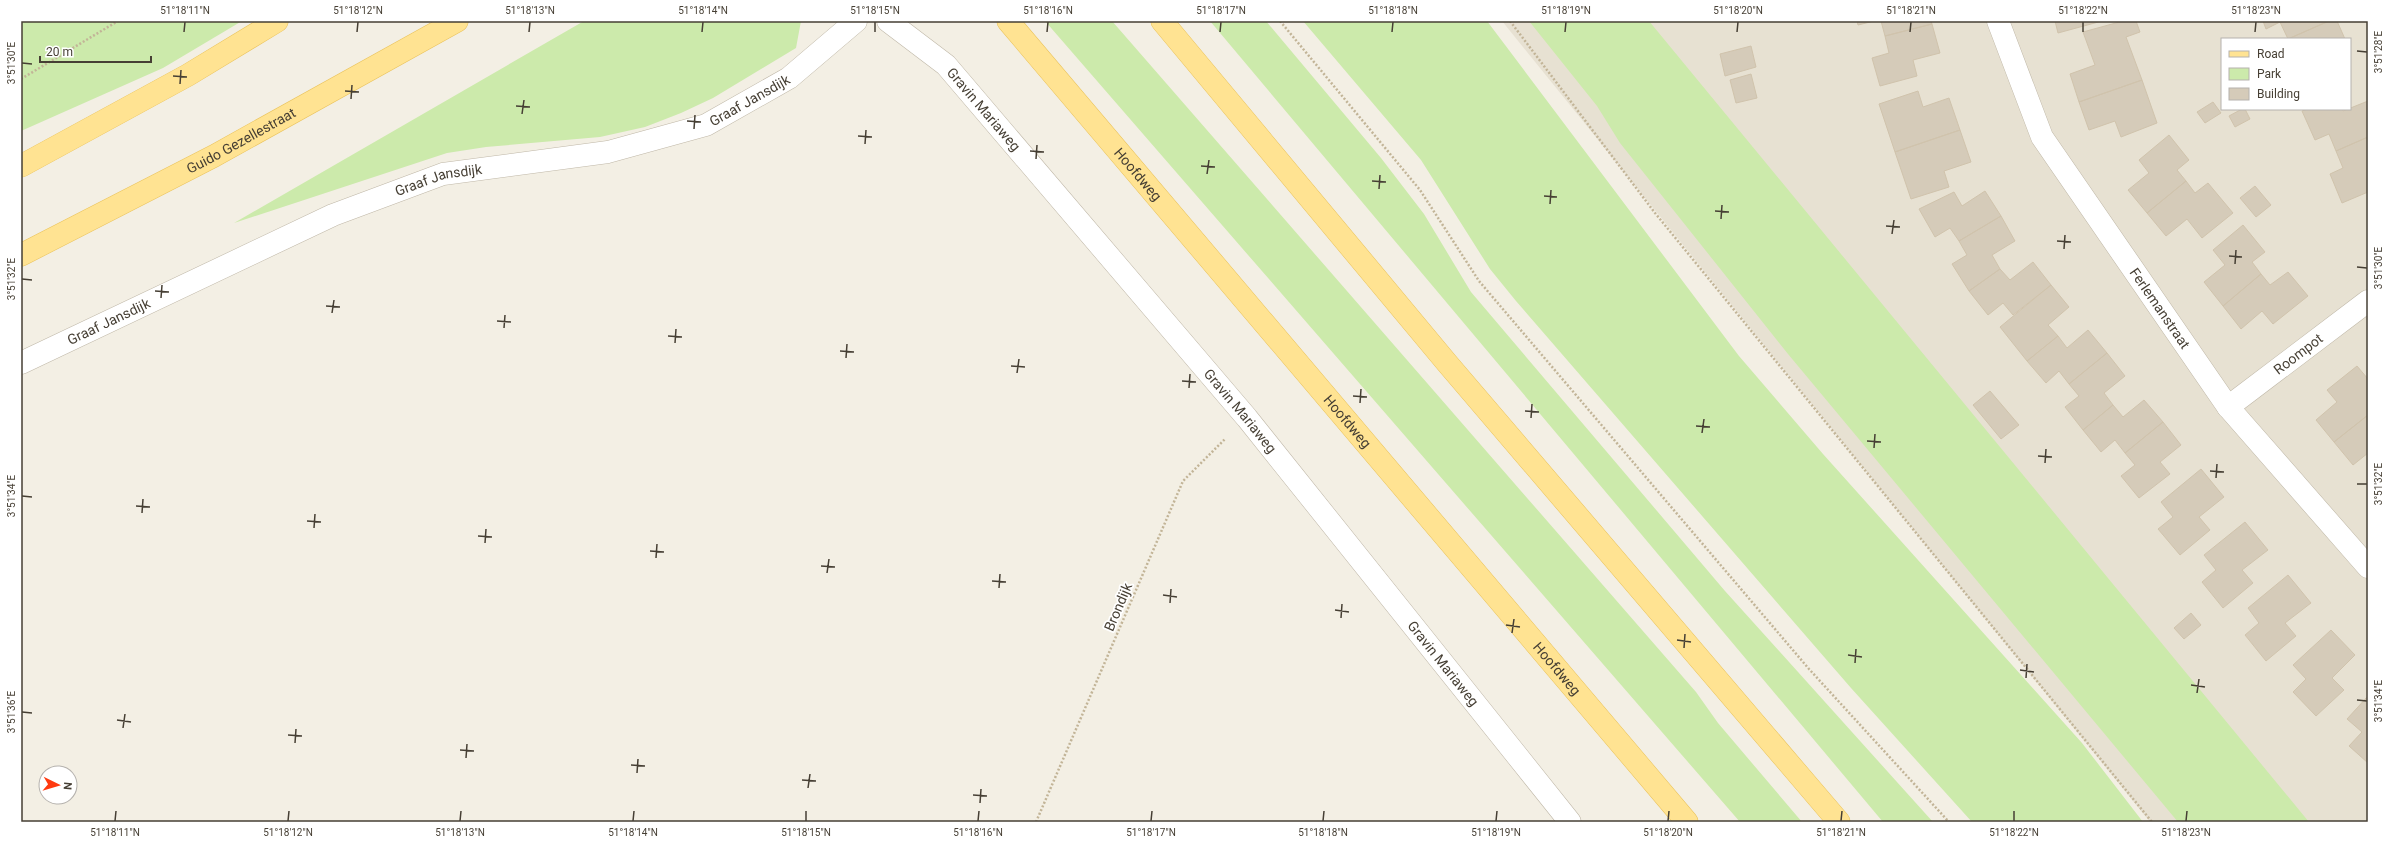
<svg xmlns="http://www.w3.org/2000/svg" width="2389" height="843" viewBox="0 0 2389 843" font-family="Roboto,sans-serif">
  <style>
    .residential { fill: #e7e1d2; fill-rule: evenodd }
    .green { fill: #cceaab }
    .building { fill: #d5cbb9; stroke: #d0c3ac }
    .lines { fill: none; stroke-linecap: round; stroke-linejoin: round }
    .minor-casing { stroke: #bfb7a7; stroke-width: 23 }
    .major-casing { stroke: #eac35c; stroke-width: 23 }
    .path { stroke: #c2b497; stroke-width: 2.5; stroke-dasharray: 2 2; stroke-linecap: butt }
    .minor { stroke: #fff; stroke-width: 22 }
    .major { stroke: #ffe392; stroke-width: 22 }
    .ticks { fill: none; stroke: #463f34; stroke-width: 1.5 }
    .labels { text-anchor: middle; stroke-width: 3.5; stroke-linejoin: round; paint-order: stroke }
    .street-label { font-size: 14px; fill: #463f34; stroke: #fff }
    .neatline { fill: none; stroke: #463f34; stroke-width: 1.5 }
    .ticks-label { font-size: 10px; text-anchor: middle; fill: #463f34 }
  </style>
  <rect width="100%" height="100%" fill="#f3efe4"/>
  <path class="residential" d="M1502,21h866v801h-218zM2222,39h128v70h-128z"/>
  <path class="green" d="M21,21h221l-79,47 -142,63z
    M584,21h217l-5,27 -83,50 -32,15 -36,14 -45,10 -114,10 -39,6 -213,70z
    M1045,21h67l584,671 22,31 84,99h-62z
    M1210,21h56l115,137 43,56 47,78 254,299 208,231h-50z
    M1303,21h184l252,335 84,98 259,289 61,79h-171l-121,-134 -335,-387 -26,-32 -69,-109z
    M1529,21h120l660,801h-131l-390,-468 -168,-211 -23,-37z"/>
  <path class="building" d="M1857,21h17l-16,4z
    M1881,21h50l1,3 -47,12z
    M2055,21h47l-44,12z
    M2136,21l4,11 -14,5 16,43 -63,22 -9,-28 25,-9 -12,-33 40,-11z
    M2263,21h66l-41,18 -8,-17 -14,7z
    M2329,21h8l8,18h-57z
    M1932,24l8,29 -27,7 4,16 -37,10 -8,-28 17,-5 -4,-17z
    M1751,46l5,21 -31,9 -5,-22z
    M1751,74l6,24 -21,5 -6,-23z
    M2142,80l15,43 -36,14 -6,-16 -26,9 -10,-28z
    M1918,91l5,16 26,-9 11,32 -65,22 -16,-48z
    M2368,101v36l-32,14 -7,-17 -14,6 -13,-29 6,-2h34l1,2z
    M2213,102l8,11 -16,10 -8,-11z
    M2242,109h3l5,10 -15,8 -6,-11z
    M1960,130l11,32 -27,9 5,16 -38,12 -16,-47z
    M2169,135l20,25 -12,10 9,11 -39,32 -19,-23 21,-17 -10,-13z
    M2368,137v55l-26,11 -12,-29 13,-6 -7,-17z
    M2186,181l9,12 13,-10 25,30 -31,25 -15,-19 -21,17 -19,-23z
    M2255,186l16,19 -15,12 -16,-19z
    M1985,191l16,25 -42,25 -9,-13 -15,9 -16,-28 35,-17 8,14z
    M2001,216l14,25 -23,14 8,14 -31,22 -17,-27 15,-9 -8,-14z
    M2243,225l22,27 -13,10 9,12 -38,32 -19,-24 21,-17 -12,-15z
    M2033,262l18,23 -38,30 -10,-12 -15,12 -19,-24 31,-22 10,11z
    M2288,272l20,24 -35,28 -11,-13 -21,18 -18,-23 38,-32 9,11z
    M2051,285l18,22 -21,18 10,11 -31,25 -27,-34z
    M2088,330l19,23 -38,31 -10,-13 -13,12 -19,-22 31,-25 9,12z
    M2107,353l18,23 -21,17 9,12 -30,25 -18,-23 14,-11 -10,-12z
    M2357,366l11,13v36l-34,27 -18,-22 21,-18 -10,-12z
    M1990,391l29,34 -18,14 -28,-34z
    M2144,400l19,22 -38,31 -10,-13 -14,12 -18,-22 30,-25 10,12z
    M2368,415v38l-15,12 -19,-23z
    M2163,422l18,23 -21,17 10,12 -31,24 -18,-22 14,-11 -10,-12z
    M2201,469l23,28 -25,20 11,13 -30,25 -22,-26 15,-12 -12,-15z
    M2245,522l23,28 -26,20 11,13 -30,25 -21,-26 14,-12 -12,-15z
    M2288,575l23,28 -26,20 11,13 -30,25 -21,-26 14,-12 -11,-15z
    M2191,613l10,12 -17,14 -10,-11z
    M2331,630l24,25 -23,23 12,12 -28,26 -23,-24 13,-13 -13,-14z
    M2368,696v67l-19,-17 13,-14 -15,-13z"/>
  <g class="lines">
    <g class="minor-casing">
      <g id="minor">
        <path id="s1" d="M888,21l58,44 301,353 323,404"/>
        <path id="s2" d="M1998,21l44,116 186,270 140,160"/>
        <path id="s3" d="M21,363l312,-148 110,-41 165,-22 98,-27 83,-47 67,-57"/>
        <path id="s4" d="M2228,407l140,-106"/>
      </g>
    </g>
    <g class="major-casing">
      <g id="major">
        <path id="s5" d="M1008,21l679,801"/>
        <path d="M1162,21l285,342 392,459"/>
        <path d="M21,166l167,-91 89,-54"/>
        <path id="s6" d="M21,255l193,-99 243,-135"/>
      </g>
    </g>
    <path class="path" d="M1280,21l140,169 59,91 330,388 140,153
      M1510,21l145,192 497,609
      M21,79l97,-58
      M1036,822l147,-341 42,-42"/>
    <use href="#minor" class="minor"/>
    <use href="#major" class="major"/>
  </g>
  <path class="ticks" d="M184,32l1,-10M357,32l1,-10M529,32l1,-10M702,32l1,-10M875,32v-10M1047,32l1,-10M1220,32l1,-10M1392,32l1,-10M1565,32l1,-10M1737,32l1,-10M1910,32l1,-10M2083,32v-10M2255,32l1,-10M2357,51l10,1M22,63l10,1M173,76l14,1M180,84l1,-14M345,91l14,1M351,99l1,-14M516,106l14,1M522,114l2,-14M687,121l14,1M694,129l1,-14M858,136l14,1M865,144l1,-14M1030,151l14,1M1036,159l1,-14M1201,166l14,1M1207,174l2,-14M1372,181l14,1M1379,189l1,-14M1544,196l13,1M1550,204l1,-14M1715,211l14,1M1721,219l1,-14M1886,226l14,1M1892,234l2,-14M2057,241l14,1M2064,249l1,-14M2229,256l13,1M2235,264l1,-14M2357,267l10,1M22,279l10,1M155,291l14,1M161,298l1,-13M326,306l14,1M332,313l2,-13M497,321l14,1M504,328l1,-13M668,336l14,1M675,343l1,-14M840,351l14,1M846,358l1,-14M1011,366l14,1M1017,373l2,-14M1182,381l14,1M1189,388l1,-14M1353,396l14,1M1360,403l1,-14M1525,411l14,1M1531,418l1,-14M1696,426l14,1M1702,433l2,-14M1867,441l14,1M1874,448l1,-14M2038,456l14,1M2045,463l1,-14M2210,471l14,1M2216,478l1,-14M2357,484h10M22,496l10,1M136,506l14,1M142,513l1,-14M307,521l14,1M314,528l1,-14M478,536l14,1M485,543l1,-14M650,551l14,1M656,558l1,-14M821,566l14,1M827,573l2,-14M992,581l14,1M999,588l1,-14M1163,595l14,2M1170,603l1,-14M1335,610l14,2M1341,618l1,-14M1506,625l14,2M1512,633l2,-14M1677,640l14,2M1684,648l1,-14M1848,655l14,2M1855,663l1,-14M2020,670l14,2M2026,678l1,-14M2191,685l14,2M2197,693l2,-14M2357,700l10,1M22,712l10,1M117,720l14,2M123,728l2,-14M288,735l14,1M295,743l1,-14M460,750l14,1M466,758l1,-14M631,765l14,1M637,773l1,-14M802,780l14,1M808,788l2,-14M973,795l14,1M980,803l1,-14M115,821l1,-10M288,821l1,-10M460,821l1,-10M633,821l1,-10M806,821v-10M978,821l1,-10M1151,821l1,-10M1323,821l1,-10M1496,821l1,-10M1668,821l1,-10M1841,821l1,-10M2014,821v-10M2186,821l1,-10"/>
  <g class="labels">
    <g class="street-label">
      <text dy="5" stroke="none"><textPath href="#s3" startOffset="781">Graaf Jansdijk</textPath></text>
      <text dy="5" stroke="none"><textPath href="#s1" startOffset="131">Gravin Mariaweg</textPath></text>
      <text dy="5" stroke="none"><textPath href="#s6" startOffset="248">Guido Gezellestraat</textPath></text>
      <text dy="5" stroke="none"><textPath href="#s5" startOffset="201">Hoofdweg</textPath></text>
      <text dy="5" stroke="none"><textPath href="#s3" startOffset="457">Graaf Jansdijk</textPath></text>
      <text dy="5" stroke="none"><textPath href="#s2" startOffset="332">Ferlemanstraat</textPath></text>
      <text dy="5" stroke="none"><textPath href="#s3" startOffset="97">Graaf Jansdijk</textPath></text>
      <text dy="5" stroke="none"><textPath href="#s4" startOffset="88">Roompot</textPath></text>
      <text dy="5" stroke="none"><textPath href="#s1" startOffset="527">Gravin Mariaweg</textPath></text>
      <text dy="5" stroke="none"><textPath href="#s5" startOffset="525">Hoofdweg</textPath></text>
      <text transform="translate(1118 607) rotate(-67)" y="5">Brondijk</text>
      <text dy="5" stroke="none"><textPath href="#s1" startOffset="851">Gravin Mariaweg</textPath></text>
      <text dy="5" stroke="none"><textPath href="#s5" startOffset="849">Hoofdweg</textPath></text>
    </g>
  </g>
  <rect width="2389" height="843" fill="none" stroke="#ffffff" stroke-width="44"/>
  <rect x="2221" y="38" width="130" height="72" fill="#ffffff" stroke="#b5b2ae"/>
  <rect x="2229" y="51" width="20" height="6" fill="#ffe392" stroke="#b5b2ae"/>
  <text x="2257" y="58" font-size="12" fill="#463f34">Road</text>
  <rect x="2229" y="68" width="20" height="12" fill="#cceaab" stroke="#b5b2ae"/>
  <text x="2257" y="78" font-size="12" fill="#463f34">Park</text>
  <rect x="2229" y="88" width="20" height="12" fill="#d5cbb9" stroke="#b5b2ae"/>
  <text x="2257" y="98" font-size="12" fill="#463f34">Building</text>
  <g transform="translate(58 785) rotate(95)"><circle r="19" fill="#ffffff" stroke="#b5b2ae"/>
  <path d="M0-3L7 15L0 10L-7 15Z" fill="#ff3a10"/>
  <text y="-6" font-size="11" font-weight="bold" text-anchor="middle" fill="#463f34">N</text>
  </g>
  <path d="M40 56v6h111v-6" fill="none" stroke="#463f34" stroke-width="2"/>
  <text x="46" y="56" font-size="12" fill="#463f34" stroke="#ffffff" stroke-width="3" paint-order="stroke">20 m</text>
  <rect x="22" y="22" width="2345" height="799" class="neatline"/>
  <g class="ticks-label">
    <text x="185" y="14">51°18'11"N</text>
    <text x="358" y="14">51°18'12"N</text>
    <text x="530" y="14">51°18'13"N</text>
    <text x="703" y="14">51°18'14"N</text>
    <text x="875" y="14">51°18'15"N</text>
    <text x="1048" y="14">51°18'16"N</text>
    <text x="1221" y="14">51°18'17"N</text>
    <text x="1393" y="14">51°18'18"N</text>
    <text x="1566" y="14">51°18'19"N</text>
    <text x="1738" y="14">51°18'20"N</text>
    <text x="1911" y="14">51°18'21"N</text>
    <text x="2083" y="14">51°18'22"N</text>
    <text x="2256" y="14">51°18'23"N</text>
    <text transform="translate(2378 52) rotate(-90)" y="4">3°51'28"E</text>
    <text transform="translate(11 63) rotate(-90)" y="4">3°51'30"E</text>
    <text transform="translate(2378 268) rotate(-90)" y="4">3°51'30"E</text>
    <text transform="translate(11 279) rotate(-90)" y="4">3°51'32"E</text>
    <text transform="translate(2378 484) rotate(-90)" y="4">3°51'32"E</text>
    <text transform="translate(11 496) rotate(-90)" y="4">3°51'34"E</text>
    <text transform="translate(2378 701) rotate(-90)" y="4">3°51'34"E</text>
    <text transform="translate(11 712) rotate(-90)" y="4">3°51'36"E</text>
    <text x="115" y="836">51°18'11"N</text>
    <text x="288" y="836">51°18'12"N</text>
    <text x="460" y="836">51°18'13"N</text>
    <text x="633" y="836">51°18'14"N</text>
    <text x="806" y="836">51°18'15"N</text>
    <text x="978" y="836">51°18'16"N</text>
    <text x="1151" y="836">51°18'17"N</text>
    <text x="1323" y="836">51°18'18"N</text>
    <text x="1496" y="836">51°18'19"N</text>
    <text x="1668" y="836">51°18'20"N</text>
    <text x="1841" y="836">51°18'21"N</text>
    <text x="2014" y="836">51°18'22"N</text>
    <text x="2186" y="836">51°18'23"N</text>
  </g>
</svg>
